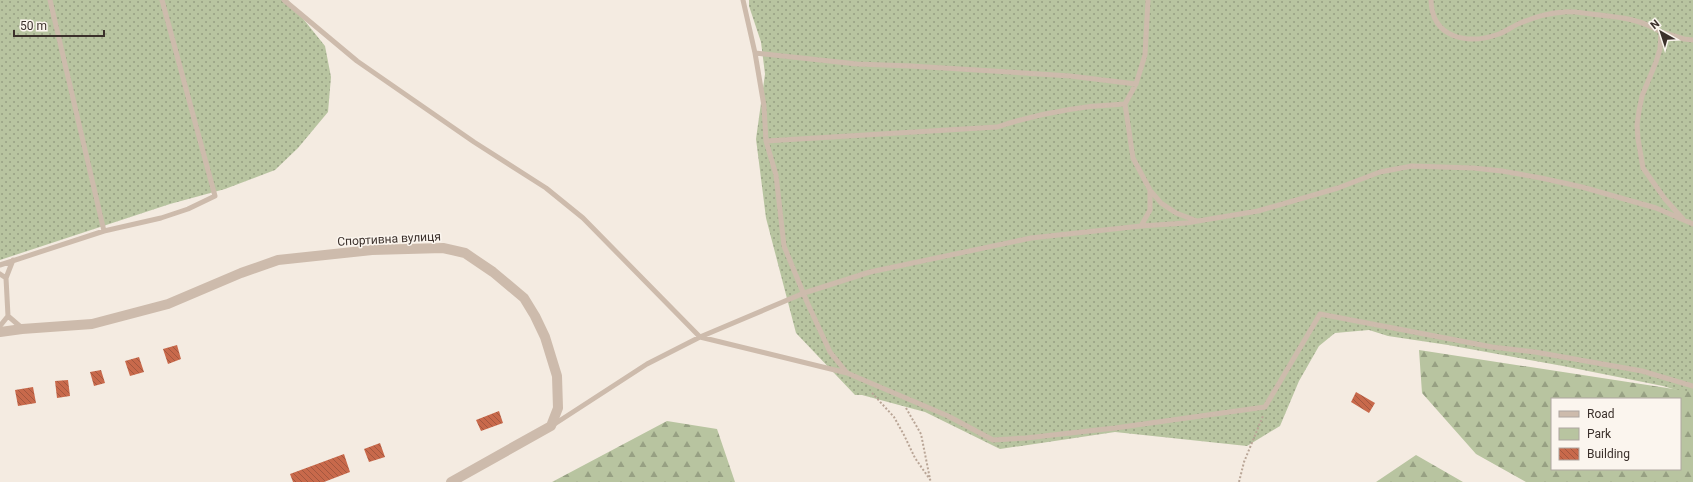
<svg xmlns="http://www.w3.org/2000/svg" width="1693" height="482" viewBox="0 0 1693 482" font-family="Roboto,sans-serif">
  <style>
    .green { fill: url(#green-dots) }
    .forest { fill: url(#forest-firs); fill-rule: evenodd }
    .building { fill: url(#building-back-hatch) }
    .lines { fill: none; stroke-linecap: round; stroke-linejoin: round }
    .path { stroke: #b9a596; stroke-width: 2; stroke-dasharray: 2 2; stroke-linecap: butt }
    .service { stroke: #cdbbac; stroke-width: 5 }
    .minor { stroke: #cdbbac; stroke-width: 10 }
    .labels { text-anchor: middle; stroke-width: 3; stroke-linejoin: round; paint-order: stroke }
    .street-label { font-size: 12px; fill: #3b302b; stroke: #fbf5ee }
  </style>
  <defs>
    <pattern id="green-dots" width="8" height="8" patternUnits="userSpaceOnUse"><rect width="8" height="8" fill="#b8c4a0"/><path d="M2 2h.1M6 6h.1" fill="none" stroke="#97a083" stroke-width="1.8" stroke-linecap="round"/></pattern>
    <pattern id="forest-firs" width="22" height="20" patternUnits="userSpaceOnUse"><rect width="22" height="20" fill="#b8c4a0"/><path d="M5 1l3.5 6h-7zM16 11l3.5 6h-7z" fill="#97a083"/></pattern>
    <pattern id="building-back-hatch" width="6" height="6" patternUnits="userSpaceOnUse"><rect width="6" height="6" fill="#c8694b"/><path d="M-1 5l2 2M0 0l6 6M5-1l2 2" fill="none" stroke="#a4573f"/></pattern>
  </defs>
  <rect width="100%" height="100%" fill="#f4ebe1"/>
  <path class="green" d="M0,0h288l37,46 6,31 -3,35 -30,36 -23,22 -50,19 -55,15 -170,56z
    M749,0h944v395l-30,-9 -100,-20 -115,-21 -60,-9 -19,-6 -34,3 -16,13 -20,35 -19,45 -33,20 -132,-14 -115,17 -75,-37 -63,-17h-7l-59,-62 -30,-115 -10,-79 9,-65 -4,-32 -12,-36z"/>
  <path class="forest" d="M1419,350l274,42v90h-167l-50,-28 -54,-61zM1552,399h128v70h-128z
    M667,421l50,8 18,53h-183z
    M1416,455l47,27h-87z"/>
  <path class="building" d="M177,345l4,14 -13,5 -5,-15z
    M139,357l5,15 -14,4 -5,-15z
    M101,370l4,13 -11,3 -4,-14z
    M68,380l2,16 -13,2 -2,-17z
    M33,387l3,16 -18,3 -3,-16z
    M1356,392l19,11 -6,10 -18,-11z
    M499,411l4,12 -22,8 -5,-11z
    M380,443l5,14 -16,5 -5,-13z
    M344,454l6,18 -26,10h-31l-3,-8z"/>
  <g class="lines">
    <path class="path" d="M872,393l22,24 10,18 11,23 16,23
      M906,408l15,26 9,45
      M1239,482l5,-20 19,-46"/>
    <path class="service" d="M50,0l54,231
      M284,0l73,61 117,81 72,46 37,30 117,119 147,36
      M743,0l12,53 9,53 2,35 10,34 8,71 23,56 23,50 17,21 101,43 45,24 33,-2 89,-10 150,-21 55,-93 172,33 43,5 107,19 51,15
      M1148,0l-3,55 -9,29 -11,20 8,54 17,32 11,13 15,10 21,8
      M1431,0c1,39 37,45 68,34 8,-3 15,-9 24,-12 12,-5 27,-9 41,-10 9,-1 18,1 27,2 25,3 48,4 70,18
      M755,53l102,11 54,2 98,6 61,4 66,8
      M766,141l231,-14c42,-14 83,-21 128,-23
      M1683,219l-18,-20 -22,-31 -5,-29 -1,-14 2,-14 3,-15 14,-34 4,-13 1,-17 23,7 9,1
      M1141,226l9,-16v-20
      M0,265l104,-34 57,-13 27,-9 27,-13 -53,-196
      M0,274l6,4
      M8,316l14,12
      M0,326l8,-10 -2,-38 7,-18
      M553,425l94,-61 53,-27 104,-44 66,-21 161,-34 110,-12 45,-3 72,-12 80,-23 42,-16 32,-6 61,2 29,3 39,7 41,9 74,21 37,16"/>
    <path class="minor" d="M0,332l22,-3 70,-5 76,-20 73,-31 37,-13 94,-10 71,-2 22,5 28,19 31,26 11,18 10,21 12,39 1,32 -7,18 -100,56"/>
  </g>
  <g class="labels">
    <g class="street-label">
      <text transform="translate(389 239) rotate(-3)" y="4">Спортивна вулиця</text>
    </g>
  </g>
  <rect x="1551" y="398" width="130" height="72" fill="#fbf5ee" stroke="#aea6a0"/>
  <rect x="1559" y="411" width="20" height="6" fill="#cdbbac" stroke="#aea6a0"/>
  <text x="1587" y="418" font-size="12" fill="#3b302b">Road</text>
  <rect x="1559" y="428" width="20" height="12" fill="#b8c4a0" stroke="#aea6a0"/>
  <text x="1587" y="438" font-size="12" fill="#3b302b">Park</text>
  <rect x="1559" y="448" width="20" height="12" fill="url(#building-back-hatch)" stroke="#aea6a0"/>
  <text x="1587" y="458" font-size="12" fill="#3b302b">Building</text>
  <g transform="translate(1661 32) rotate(321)" stroke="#fbf5ee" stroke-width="3" paint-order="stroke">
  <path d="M0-3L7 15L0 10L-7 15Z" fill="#3b302b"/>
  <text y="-6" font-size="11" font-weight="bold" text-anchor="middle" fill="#3b302b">N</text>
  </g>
  <path d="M14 30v6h90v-6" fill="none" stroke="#3b302b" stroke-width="2"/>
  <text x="20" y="30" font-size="12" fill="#3b302b" stroke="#fbf5ee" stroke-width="3" paint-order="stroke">50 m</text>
</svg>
